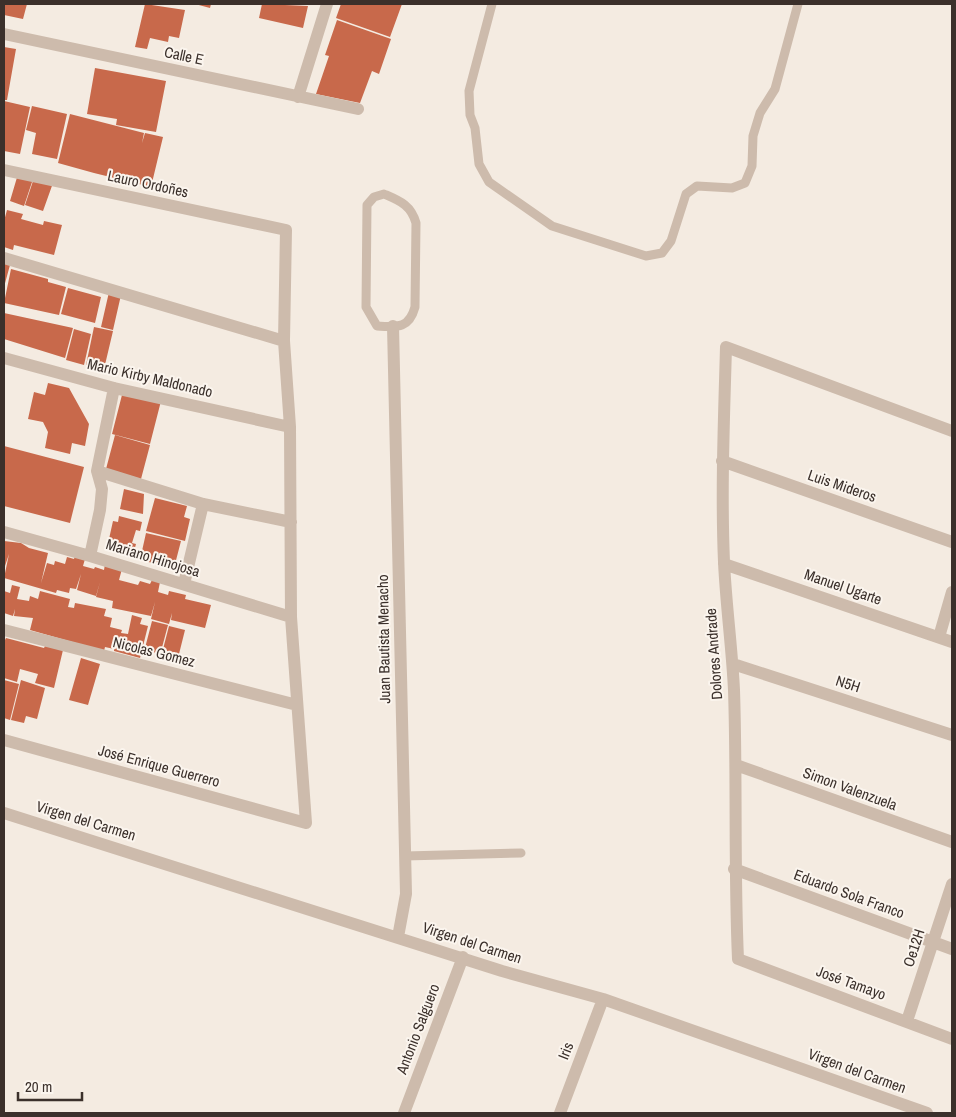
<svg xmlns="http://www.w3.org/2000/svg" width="956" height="1117" viewBox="0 0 956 1117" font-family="'Archivo Narrow',sans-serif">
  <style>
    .building { fill: #c8694b }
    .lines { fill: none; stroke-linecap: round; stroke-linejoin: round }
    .service { stroke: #cdbbac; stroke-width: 9 }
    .minor { stroke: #cdbbac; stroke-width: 12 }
    .labels { text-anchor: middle; stroke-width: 4; stroke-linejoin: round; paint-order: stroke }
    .street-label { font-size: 15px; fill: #3b302b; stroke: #fbf5ee }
  </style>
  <rect width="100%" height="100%" fill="#f4ebe1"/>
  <path class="building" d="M4,4h23l-4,15 -19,-4z
    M145,4l40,6 -6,28 -10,-2 -1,6 -18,-4 -3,11 -12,-2z
    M195,4h16l-1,4z
    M262,4l46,2 -5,22 -44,-10z
    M341,4h61l-12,33 -54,-19z
    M337,20l54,19 -12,35 -7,-3 -12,32 -44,-9 13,-38 -4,-1z
    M4,47l12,2 -9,51h-3z
    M95,68l71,13 -10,51 -40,-7 1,-6 -30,-5z
    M4,101l26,6 -10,47 -16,-3z
    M32,106l35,8 -10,45 -25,-5 4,-21 -10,-3z
    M70,114l74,19 -2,10 3,-10 18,4 -12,50 -57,-14 3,-10 -3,10 -36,-10z
    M18,174l15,5 -9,27 -14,-5z
    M34,178l19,5 -10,28 -18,-6z
    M7,210l16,4 -2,5 22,6 1,-4 18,4 -8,30 -40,-10 -1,5 -9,-3v-26z
    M4,263l6,2 -6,22z
    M11,269l37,10v3l18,5 -7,28 -55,-12z
    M68,288l33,9 -6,26 -34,-9z
    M109,292l12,3 -8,35 -12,-3z
    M4,313l69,15 -8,30 -61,-19z
    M94,327l19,4 -9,38 -18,-4z
    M74,329l17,5 -7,31 -18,-5z
    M48,383l21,5 20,36 -4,22 -13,-3 -2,11 -25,-6 3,-16 -5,-10 -15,-3 6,-27 11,3z
    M123,391l38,10 -11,43 -38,-10z
    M115,435l35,10 -9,34 -35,-10z
    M4,446l80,21 -14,56 -66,-17z
    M124,489l20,5 -1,20 -23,-5z
    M155,498l32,8 -3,11 6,2 -5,22 -39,-10z
    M119,516l23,6 -2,9 -4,-1 -4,13 4,1 -3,11 -22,-5 3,-10 -5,-1 4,-18 5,1z
    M146,533l35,8 -7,27 -34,-8z
    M4,541l17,2 8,5 19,5 -7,30 6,-20 7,2 1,-4 10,3 2,-7 7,2 1,-3 10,3 -2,7 11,3 1,-2 9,3 1,-6 17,5 -3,11 19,5 2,-4 10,3 2,-4 8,2 -2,10 10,3 1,-4 17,4 -1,4 26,6 -6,23 -34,-8 1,-7 -3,11 -18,-5 4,-17 -4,14 -39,-8 1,-7 -17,-4 4,-15 -4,14 -19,-6 4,-16 -5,15 -6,-1 -1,5 -12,-3 -1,3 -52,-15 5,-24 -5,15z
    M12,585l8,2 -3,12 12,2 1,-5 8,3 2,-8 30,8 -2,8 6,1 1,-5 31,6 -2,7 8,2 -2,9 12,3 -1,3 7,1 4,-19 10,3 -2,6 8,2 -8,32 -26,-7v-2l-9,-2 -1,4 -74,-21 3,-12 -19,-2 1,-7 -2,7 -9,-3v-22l6,2z
    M152,621l16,4 -8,30 -15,-7z
    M169,626l16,4 -8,32 -11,-3 1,-5 -5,-1z
    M6,638l38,10 1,-2 18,4 -9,38 -19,-5 3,-9 -18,-5 -3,13 -13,-4v-36z
    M81,658l19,6 -12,41 -19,-5z
    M4,680l15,4 -9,36 -6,-2z
    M21,680l24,8 -8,31 -11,-3 -2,7 -13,-3z"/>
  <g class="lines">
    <path class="service" d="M492,4l-23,87 1,24 5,13 4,36 10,18 63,44 94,30 16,-3 9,-12 15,-47 11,-8 35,2 13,-5 7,-17 1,-30 7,-23 15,-24 23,-85
      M384,194c16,7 27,11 32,29l-1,84c-6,22 -18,20 -38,19l-11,-19 1,-102 7,-8z
      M405,856l116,-3"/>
    <path class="minor" d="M4,34l354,75
      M298,97l29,-93
      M4,170l282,60 -2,111 6,86 1,190 15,206 -302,-83
      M4,258l280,83
      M393,326l13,568 -8,43
      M4,358l110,30 176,39
      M952,431l-226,-84c-2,72 -5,144 -2,215 2,43 8,86 10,128 3,90 0,179 4,269l214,80
      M722,461l230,81
      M97,471l106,33 88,18
      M4,532l86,24 201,61
      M90,556l10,-46 2,-21 -5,-18 17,-83
      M724,564l228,78
      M184,584l19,-80
      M4,630l293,75
      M939,637l13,-45
      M733,664l219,71
      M736,765l216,77
      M4,813l498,158 101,28 324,114
      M734,869l218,80
      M907,1021l45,-137
      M404,1113l59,-156
      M560,1113l43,-114"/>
  </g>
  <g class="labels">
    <g class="street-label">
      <text transform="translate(184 56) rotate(12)" y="5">Calle E</text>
      <text transform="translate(148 184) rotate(12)" y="5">Lauro Ordoñes</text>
      <text transform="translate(150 378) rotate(13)" y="5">Mario Kirby Maldonado</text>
      <text transform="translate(842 486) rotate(19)" y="5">Luis Mideros</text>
      <text transform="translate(153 558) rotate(17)" y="5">Mariano Hinojosa</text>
      <text transform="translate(843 587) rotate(19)" y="5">Manuel Ugarte</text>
      <text transform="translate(384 639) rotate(-91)" y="5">Juan Bautista Menacho</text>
      <text transform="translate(154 652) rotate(14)" y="5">Nicolas Gomez</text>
      <text transform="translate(714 654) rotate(-94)" y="5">Dolores Andrade</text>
      <text transform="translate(848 684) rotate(18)" y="5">N5H</text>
      <text transform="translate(159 766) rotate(15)" y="5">José Enrique Guerrero</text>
      <text transform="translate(850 789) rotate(20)" y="5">Simon Valenzuela</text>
      <text transform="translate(86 821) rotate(17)" y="5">Virgen del Carmen</text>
      <text transform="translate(849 894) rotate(20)" y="5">Eduardo Sola Franco</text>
      <text transform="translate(472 943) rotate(18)" y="5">Virgen del Carmen</text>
      <text transform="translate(914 948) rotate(-72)" y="5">Oe12H</text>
      <text transform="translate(851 983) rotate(20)" y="5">José Tamayo</text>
      <text transform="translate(418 1029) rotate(-69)" y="5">Antonio Salguero</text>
      <text transform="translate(566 1051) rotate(-69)" y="5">Iris</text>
      <text transform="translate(857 1071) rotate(20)" y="5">Virgen del Carmen</text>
    </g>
  </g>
  <rect width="956" height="1117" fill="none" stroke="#3b302b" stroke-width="10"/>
  <path d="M18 1092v8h64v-8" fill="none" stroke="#3b302b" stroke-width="2.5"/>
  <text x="25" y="1092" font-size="15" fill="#3b302b" stroke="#fbf5ee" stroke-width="4" paint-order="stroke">20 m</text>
</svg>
